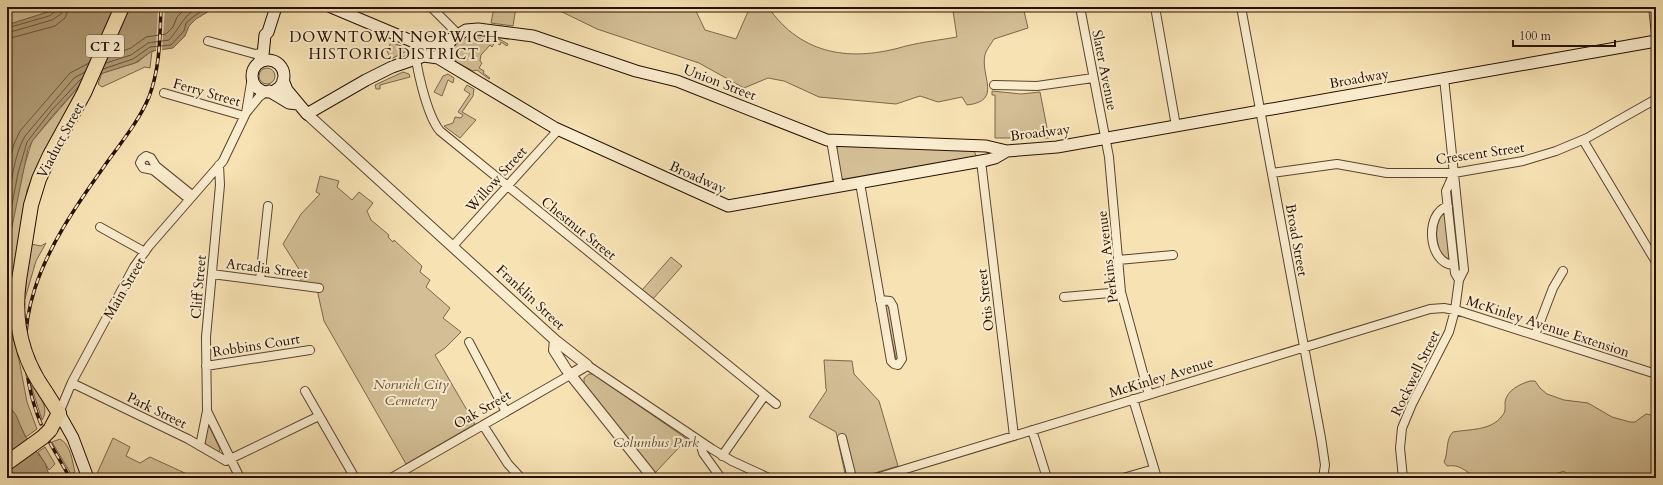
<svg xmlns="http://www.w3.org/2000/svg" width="1663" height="485" viewBox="0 0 1663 485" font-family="Cardo,serif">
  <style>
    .green { fill: #d3be95; stroke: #7c674b }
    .water { fill: #b09b76; stroke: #786347 }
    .pier { fill: #f7e2b3 }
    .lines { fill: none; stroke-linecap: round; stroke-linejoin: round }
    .shore { stroke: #6a563c; stroke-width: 1 }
    .minor-casing { stroke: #5a442e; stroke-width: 10 }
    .tertiary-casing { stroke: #5a442e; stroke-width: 12 }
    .secondary-casing { stroke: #251001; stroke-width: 13 }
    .trunk-casing { stroke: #251001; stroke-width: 16 }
    .minor { stroke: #faecce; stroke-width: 8 }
    .tertiary { stroke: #faecce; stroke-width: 10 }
    .secondary { stroke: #faecce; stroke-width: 11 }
    .trunk { stroke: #f7e2b3; stroke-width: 14 }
    .rail-casing { stroke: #251001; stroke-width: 3.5 }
    .rail { stroke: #faecce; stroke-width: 2; stroke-dasharray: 6; stroke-linecap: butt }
    .trunk-bridge-casing { stroke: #251001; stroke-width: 16; stroke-linecap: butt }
    .trunk-bridge { stroke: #f7e2b3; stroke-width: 14 }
    .labels { text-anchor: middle; stroke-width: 4; stroke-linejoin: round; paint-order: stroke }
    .shield { fill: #faecce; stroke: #65523e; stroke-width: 1 }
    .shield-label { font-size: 13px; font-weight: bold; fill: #251001 }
    .street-label { font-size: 14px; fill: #251001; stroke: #faecce }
    .park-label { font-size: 14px; font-style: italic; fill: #624d35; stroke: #faecce }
    .neighbourhood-label { font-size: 15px; letter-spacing: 1px; fill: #251001; stroke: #faecce }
  </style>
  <rect width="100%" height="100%" fill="#f7e2b3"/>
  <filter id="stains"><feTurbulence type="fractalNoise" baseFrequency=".005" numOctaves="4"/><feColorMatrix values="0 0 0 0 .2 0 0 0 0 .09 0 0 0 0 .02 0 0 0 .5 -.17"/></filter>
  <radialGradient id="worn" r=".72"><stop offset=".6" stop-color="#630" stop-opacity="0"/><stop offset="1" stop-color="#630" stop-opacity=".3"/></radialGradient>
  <path class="green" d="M11,7h42v2l-5,3 -41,13v-16z
    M494,7h22l-3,19 -22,-3z
    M552,7h142l11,23 31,9 14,-32h18c34,49 84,55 138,39 16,-4 34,-6 51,-9l-4,-26 39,-4h31l5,21 -34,11c-3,5 -8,11 -9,16 -5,21 18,46 -18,50l-5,-8 -24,5 -18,-6 -24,8 -77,-7 -35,-16 -16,-3 -24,10 -45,-25 -102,-34z
    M472,34c7,0 15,1 19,7l8,-2 9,5 -1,2 -6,-4 -1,3 -5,-3 -3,5 -2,-2 -9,10 -1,6 2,2 -3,5 5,3 -1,2 7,5 -1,1 -12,-9 -4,1c-6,-4 -15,-7 -20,-12 -10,-11 11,-22 19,-25z
    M391,42l15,6 1,3 -16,8 -4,-8z
    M151,51h3h-2l-2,17 -5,-1 -43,20 -4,-3 4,-11 36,-11z
    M259 76a8 8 0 1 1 16 0a8 8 0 1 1-16 0Z
    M403,72l6,2 1,3 -30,8v4h-4l-1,-4z
    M448,74l6,4 -1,5 -5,-3 -6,16 -8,-4 9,-16z
    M81,84l-6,15 -37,64 -11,27 -15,89 -2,23 3,36 6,22 8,42 10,27 -11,8 -15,-28 -4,-11v-146l14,-75 11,-36z
    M467,85l7,4 -1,7 -11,16 14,8 -16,18 -16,-12 9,-3 2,-6 6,1 2,-3 -5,-3 12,-18 -6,-4z
    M992,91l29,3 19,-2 9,46h-54v-43h-3z
    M839,146l132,3 3,2 2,4 -4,3 -128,22 -3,-3 -5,-27z
    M320,176l19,5 -2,6 15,13 7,-8 14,11 -6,8 4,9 18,15 -1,2 5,5 1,-2 28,26 -2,6 10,8 -4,7 24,21 -7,10 18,14 -16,16 -10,7 40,69 -69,40 -82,-143 -6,-27 1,-9 -19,-3 2,-8 -19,-30 18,-30 19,-20 -4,-2z
    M1444,212h1l5,48 -8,-3c-6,-16 -9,-31 2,-45z
    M46,243l-10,18 -14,48v-11l9,-54 10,2z
    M671,257l11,9 -29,33 -11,-9z
    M887,305l2,2 9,50 -2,2 -11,-52z
    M824,360l28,1 2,13 25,27 19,65 -40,12h-12l-10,-46 -27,-15 18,-27 -1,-1z
    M589,374h4l94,65 -32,34 -71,-90v-5z
    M1530,381h5l5,7 7,6 17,6 24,3 24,14 18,5h5l11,-8 10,2v62h-85l-7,-7 -8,3 -4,4h-39c-11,-4 -29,5 -38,-1 -10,-6 -15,-13 -28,-11l-3,-4c5,-11 1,-22 9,-30 16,-3 38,-1 49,-16 4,-4 3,-9 3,-14 2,-12 15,-18 25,-21z
    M31,385c8,10 19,22 11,35z
    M208,424l12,25 -1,3h-2l-13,-9z
    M113,438l17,9 -4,9 14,7 10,-6 37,17 -2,4h-90z
    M60,439c11,6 12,22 15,33l-4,2 -19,-32z
    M45,447l10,17 -6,6 -11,-18z"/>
  <path class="water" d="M57,7h159l-20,12 -7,7 -4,10 -12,12 -21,3 -17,12 -35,11 -20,11 -26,29 -21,26 -5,9 -21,102v-226l41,-13z
    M7,398l3,9 6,8 9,21 20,27 3,9 6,6h-47z"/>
  <path class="pier" d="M158,7h7l-3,44h-6z"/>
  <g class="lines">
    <path class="shore" d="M7,28l42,-12 7,-5 2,-4
      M7,33l45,-13 9,-6 2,-7
      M7,39l48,-13 10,-8 4,-11
      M109,56l22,-8 15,-11 20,-3 7,-7 4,-10 10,-10
      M106,63l25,-8 17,-12 21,-3c11,-12 14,-24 29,-33
      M103,69l30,-10 17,-12 21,-2 13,-14 2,-8 8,-7 15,-9
      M7,172l7,-28 6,-13 50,-58 19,-10
      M7,207c5,-24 6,-50 18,-71l49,-58 11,-6
      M7,231l11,-58 9,-31 24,-31 30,-32"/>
    <g class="minor-casing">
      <path id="minor" d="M431,7l27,27
        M1080,7l29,150 12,135 28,103
        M1155,7l21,119
        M1241,7l80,431 4,27 -2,13
        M1653,7l3,27
        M208,41l47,13 6,-1 3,-4
        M415,42c-1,20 12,74 25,89l336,273
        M994,85l43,1 56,-8
        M164,93l80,23
        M246,113l13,-16 8,-6
        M831,140l8,47
        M1583,140l73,122
        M981,161l33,275
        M219,165l1,20 -14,152 1,74 33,67
        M1272,173l65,-9 50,9h67l69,-12 33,-10 31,-13 69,-39
        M1454,173l-8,18 9,82 4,7
        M860,183l31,178 3,3 4,1 4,-6 -9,-53 -3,-5 -10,-1
        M189,199l-36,-29 -10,-2 -3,-5 2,-4 4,-3 5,2 5,8 36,29
        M1448,206c-24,7 -20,57 5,59
        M100,227l45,25
        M453,246l106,-117
        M1118,260l55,-5
        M212,274l107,14
        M260,280l8,-74
        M1064,297l57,-5
        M1535,335l18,-47 10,-17
        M469,342l37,70
        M587,365l125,84 20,12 37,17
        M206,366l104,-16
        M72,383l116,56 38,22 93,-45
        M305,391l50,87
        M1133,399l24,79
        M59,413l13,-31 62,-115 15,-21 74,-85 23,-48 6,-36
        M483,425l25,39 13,14
        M1032,430l15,48
        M842,438l10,40
        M700,442l3,11 18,25
        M200,446l7,-35
        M722,456l43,-61
        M391,478l179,-103
        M876,478l554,-169 14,-1 15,3 197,63
        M1123,478l31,-9
        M1403,478l-3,-30 2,-20 10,-24 37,-72 6,-22 4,-30 5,-10 -20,-192"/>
    </g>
    <g class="tertiary-casing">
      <path id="tertiary" d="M307,114l248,226 32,25 -17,10
        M555,340l-1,10 12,19 87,109"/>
    </g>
    <g class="secondary-casing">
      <path id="secondary" d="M331,7l83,35 28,1 11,-5
        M252 76a16 16 0 1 1 32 0a16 16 0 1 1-32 0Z
        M259,62l4,-7 2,-20 3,-3 8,-25
        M447,63l-2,-10 2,-7 6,-8 13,-8 12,-1 55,7 103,35 41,10 150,59 159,6 21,5
        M283,80l4,10 20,24 59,-34 26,-13 32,-11 14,2 117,70 173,78 259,-46 8,-2 12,-7 50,-4 599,-106
        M269,91l20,12 9,1
        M59,413l14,25 15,40"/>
    </g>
    <g class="trunk-casing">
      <path id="trunk" d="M19,280l12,-75 8,-26 11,-24 34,-62 38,-86
        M45,391l14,22 -9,17"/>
    </g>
    <use href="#minor" class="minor"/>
    <use href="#tertiary" class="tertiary"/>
    <use href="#secondary" class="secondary"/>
    <use href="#trunk" class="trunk"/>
    <g class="rail-casing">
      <path id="rail" d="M41,424c-41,-101 4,-175 62,-256 16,-23 35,-45 46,-71 11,-29 11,-60 12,-90
        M50,443l20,35"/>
    </g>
    <use href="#rail" class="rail"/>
    <g class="trunk-bridge-casing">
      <path id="trunk-bridge" d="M19,280c-6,41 2,77 26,111
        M7,463l36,-26 7,-7"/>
    </g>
    <use href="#trunk-bridge" class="trunk-bridge"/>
  </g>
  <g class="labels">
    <rect class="shield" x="86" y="35" width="38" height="22" rx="3"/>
    <g class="shield-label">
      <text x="105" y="51">CT 2</text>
    </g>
    <g class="street-label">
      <text transform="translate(1105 70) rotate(79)" y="5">Slater Avenue</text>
      <text transform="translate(1359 78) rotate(-10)" y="5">Broadway</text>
      <text transform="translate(720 82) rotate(21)" y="5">Union Street</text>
      <text transform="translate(207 92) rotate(16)" y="5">Ferry Street</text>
      <text transform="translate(1040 132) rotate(-7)" y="5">Broadway</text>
      <text transform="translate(60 140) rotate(-62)" y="5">Viaduct Street</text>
      <text transform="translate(1480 153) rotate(-8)" y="5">Crescent Street</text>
      <text transform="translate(698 177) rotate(24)" y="5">Broadway</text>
      <text transform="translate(496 179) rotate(-48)" y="5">Willow Street</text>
      <text transform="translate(579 228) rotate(39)" y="5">Chestnut Street</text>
      <text transform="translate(1297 240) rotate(80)" y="5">Broad Street</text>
      <text transform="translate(1107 257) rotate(-97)" y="5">Perkins Avenue</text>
      <text transform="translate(267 268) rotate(7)" y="5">Arcadia Street</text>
      <text transform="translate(198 287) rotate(-85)" y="5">Cliff Street</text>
      <text transform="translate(124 288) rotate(-60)" y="5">Main Street</text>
      <text transform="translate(531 297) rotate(43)" y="5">Franklin Street</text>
      <text transform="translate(985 300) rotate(-97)" y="5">Otis Street</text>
      <text transform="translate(1548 326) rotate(18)" y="5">McKinley Avenue Extension</text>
      <text transform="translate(256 345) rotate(-9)" y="5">Robbins Court</text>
      <text transform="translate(1415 373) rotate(-64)" y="5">Rockwell Street</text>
      <text transform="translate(1161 377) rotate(-17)" y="5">McKinley Avenue</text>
      <text transform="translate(482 409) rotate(-30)" y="5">Oak Street</text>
      <text transform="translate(157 410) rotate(26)" y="5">Park Street</text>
    </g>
    <g class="park-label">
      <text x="411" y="389">Norwich City<tspan x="411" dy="16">Cemetery</tspan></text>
      <text x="656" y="447">Columbus Park</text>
    </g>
    <g class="neighbourhood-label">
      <text x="394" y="42">DOWNTOWN NORWICH<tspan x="394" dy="17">HISTORIC DISTRICT</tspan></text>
    </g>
  </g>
  <rect width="1663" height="485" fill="none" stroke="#f7e2b3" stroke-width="24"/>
  <rect x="8" y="8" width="1647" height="469" fill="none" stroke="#251001" stroke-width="2"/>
  <rect x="12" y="12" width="1639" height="461" fill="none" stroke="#251001"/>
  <path d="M1513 40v6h102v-6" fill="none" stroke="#251001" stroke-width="2"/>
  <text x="1519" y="40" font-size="12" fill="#251001" stroke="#faecce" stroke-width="3" paint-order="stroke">100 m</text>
  <rect width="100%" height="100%" filter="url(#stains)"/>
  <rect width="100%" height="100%" fill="url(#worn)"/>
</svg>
